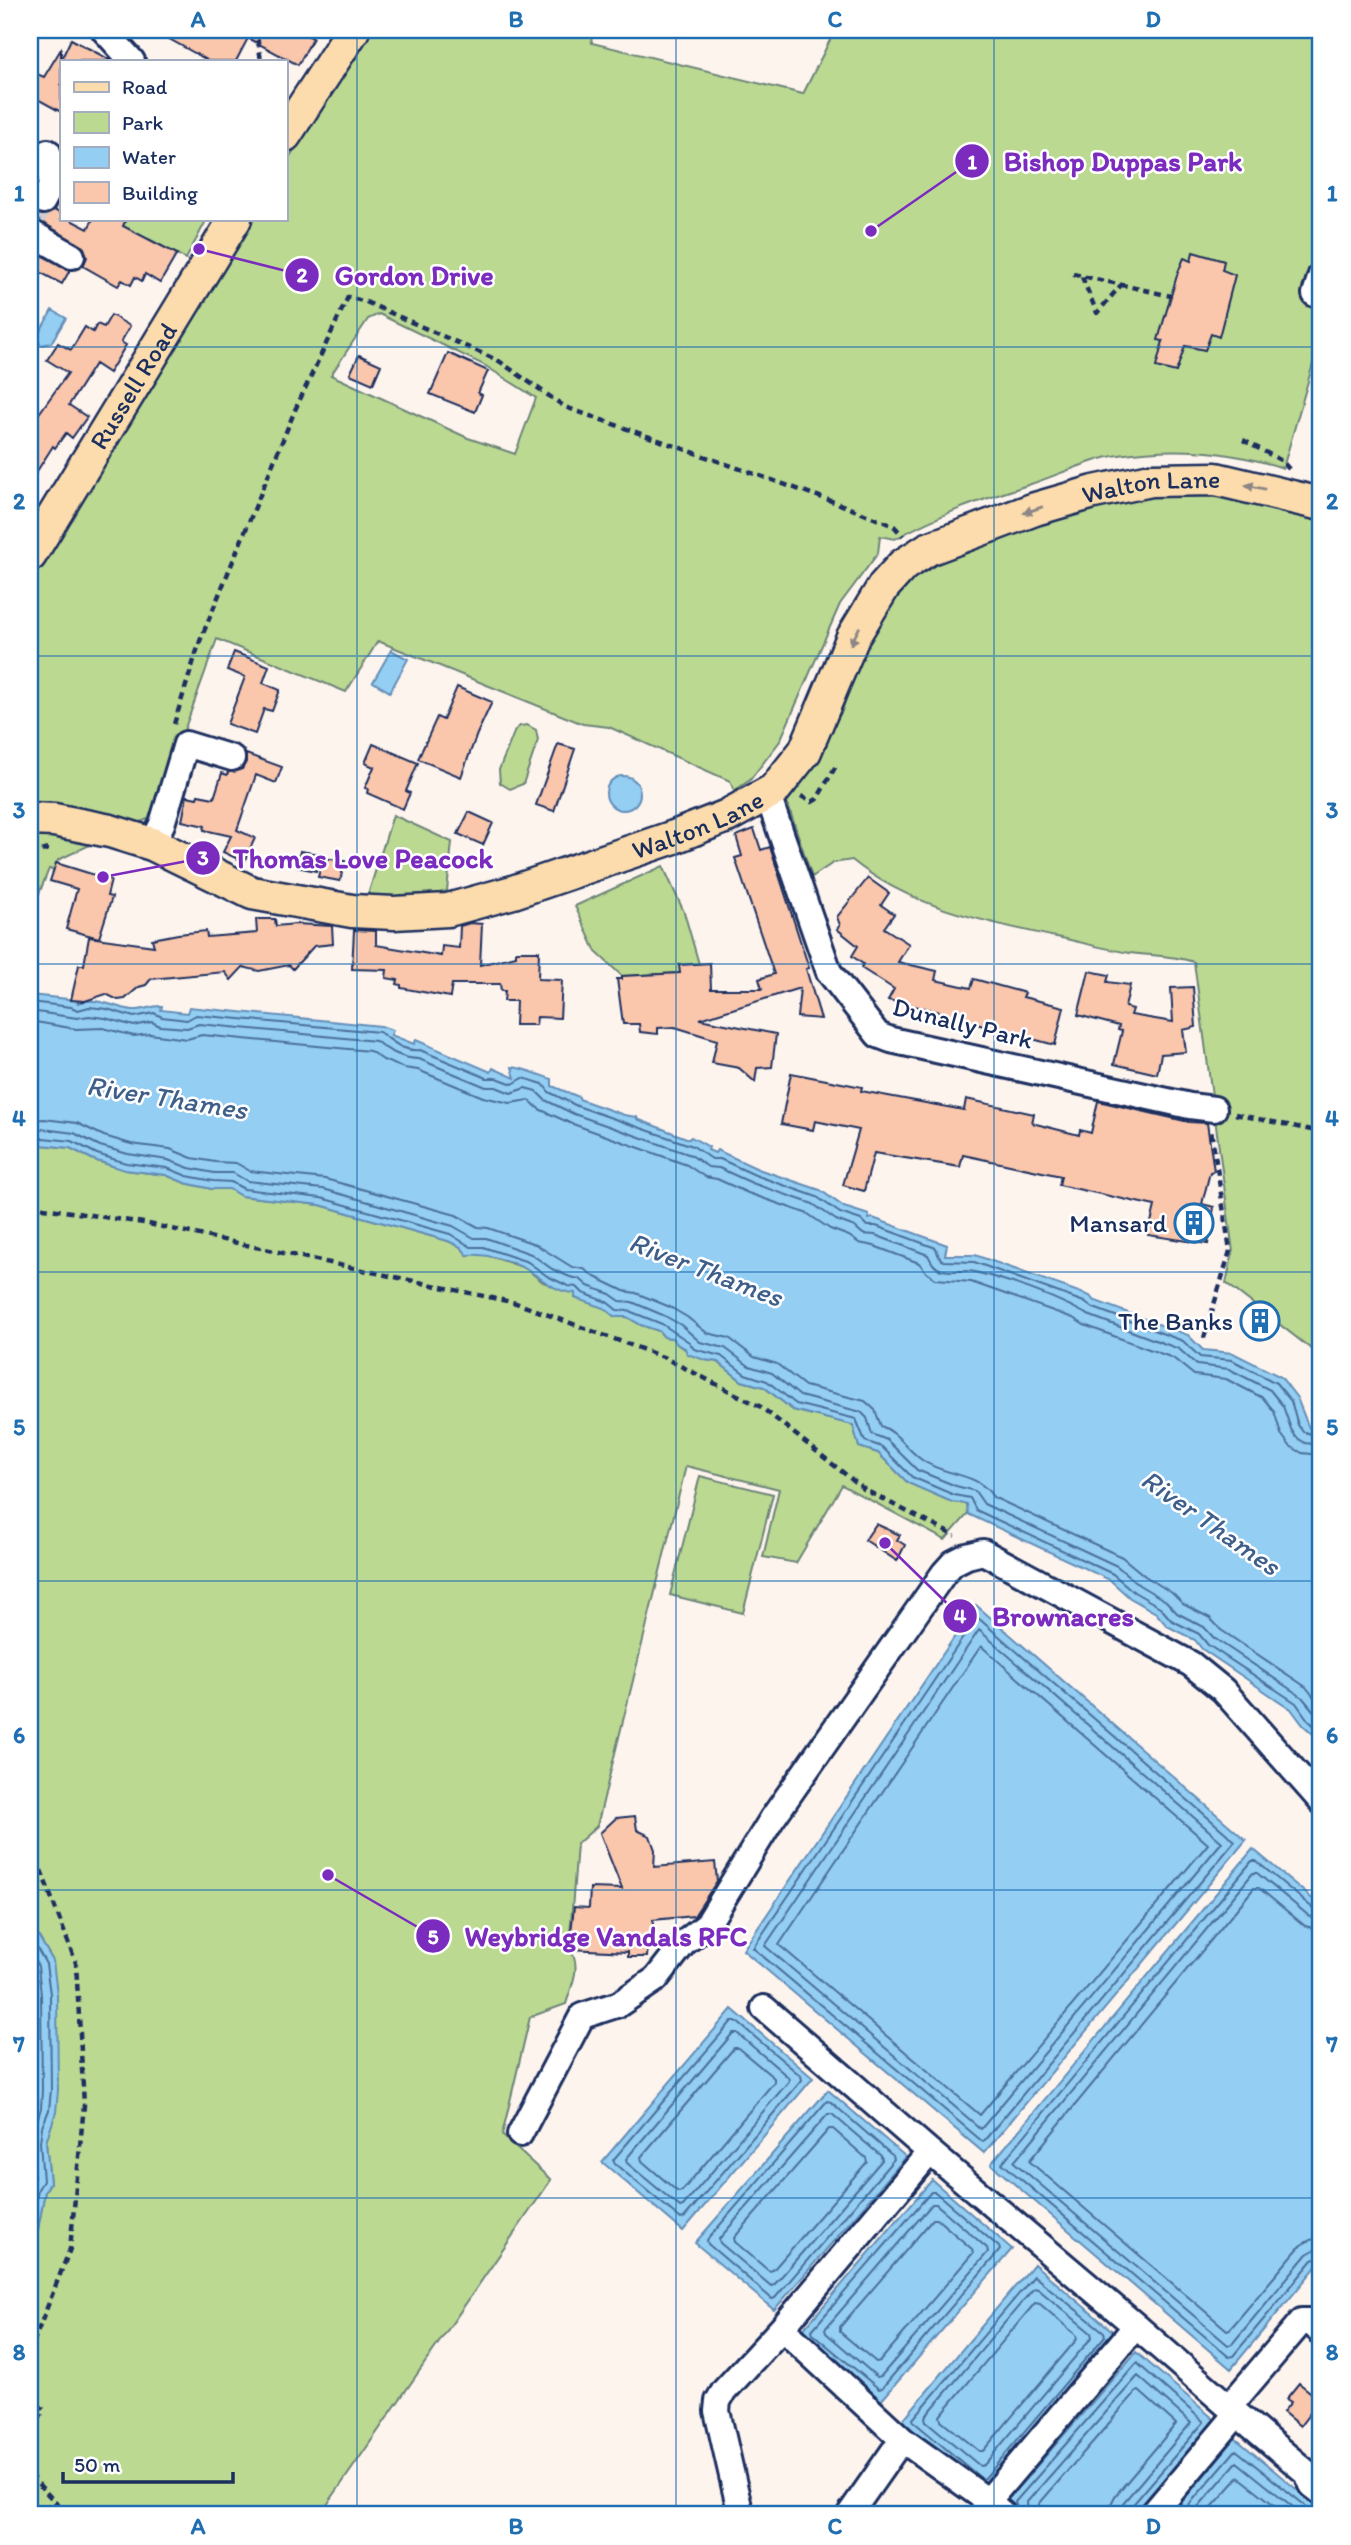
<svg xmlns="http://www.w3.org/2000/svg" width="1351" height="2545" viewBox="0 0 1351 2545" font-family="Itim,sans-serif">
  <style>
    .green { fill: #bcd992; stroke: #6c8478; stroke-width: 2; fill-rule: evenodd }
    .water { fill: #94cef3; stroke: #648eb7; stroke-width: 2 }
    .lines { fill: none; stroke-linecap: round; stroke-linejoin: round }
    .shore { stroke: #4b6f9a; stroke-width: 2 }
    .building { fill: #fac6ac; stroke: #1b2f5e; stroke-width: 2 }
    .minor-tunnel { stroke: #d1cdd1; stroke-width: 24; stroke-dasharray: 24 12; stroke-linecap: butt }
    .minor-casing { stroke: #1b2f5e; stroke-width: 30 }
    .major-casing { stroke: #1b2f5e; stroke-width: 37 }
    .path { stroke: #1b2f5e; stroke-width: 4.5; stroke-dasharray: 7 5; stroke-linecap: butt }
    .minor { stroke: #fff; stroke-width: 24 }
    .major { stroke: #fcdcac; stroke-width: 32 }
    .oneway { fill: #8c8685 }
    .grid { fill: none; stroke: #1f6fb2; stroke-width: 2; stroke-opacity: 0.55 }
    .labels { text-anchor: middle; stroke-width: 5; stroke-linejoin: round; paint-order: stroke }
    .street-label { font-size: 26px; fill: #1b2f5e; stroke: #fff }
    .poi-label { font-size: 26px; fill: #1b2f5e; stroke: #fff; text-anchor: end }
    .water-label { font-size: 28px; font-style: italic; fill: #3f5f8b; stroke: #fff }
    .leader { fill: none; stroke: #7b2cbf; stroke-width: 2.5 }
    .callout-dot { fill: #7b2cbf; stroke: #fff; stroke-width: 2.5 }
    .mark-label { font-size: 21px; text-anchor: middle; font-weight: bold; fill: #fff }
    .callout-label { font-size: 28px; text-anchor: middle; font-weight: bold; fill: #7b2cbf; stroke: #fff; stroke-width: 5; stroke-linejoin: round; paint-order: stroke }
    .neatline { fill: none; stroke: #1f6fb2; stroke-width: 2.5 }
    .grid-label { font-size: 23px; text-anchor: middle; font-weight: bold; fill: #1f6fb2 }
  </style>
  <rect width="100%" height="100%" fill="#fef4ee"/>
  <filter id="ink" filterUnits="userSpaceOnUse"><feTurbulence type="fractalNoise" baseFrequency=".0143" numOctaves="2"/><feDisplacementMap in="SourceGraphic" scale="14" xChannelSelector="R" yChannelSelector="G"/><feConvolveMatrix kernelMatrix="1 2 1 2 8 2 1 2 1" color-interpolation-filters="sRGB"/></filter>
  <g filter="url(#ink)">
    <path class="green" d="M372,30h218l2,13 211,51 32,-64h486v306l-38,132c-52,-17 -109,-22 -164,-13 -28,4 -63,21 -91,30 -47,15 -91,30 -133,54l-15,-3 -2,17 -38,51 -60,137 -30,39 -16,11 -4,-10 -121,-54 -26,-3 -205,-83 -32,51 -129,-53 -64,178 -25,10 -98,-17v-235l221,-356h34v-55zM379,314l105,51 52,33 -21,56 -47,-16 -137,-63 37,-56z
      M126,219h81l-21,40 -37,-20 -3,6 -27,-12z
      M1202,494l52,8 67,18v833l-2,2 -93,-72 7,-31 -39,-290c-23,-7 -41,-6 -64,-9 -26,-4 -52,-12 -79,-17 -69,-15 -143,-30 -199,-76l-19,3 -21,14 -25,-75 8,-10 47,-81 23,-73 33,-51 51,-36 151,-46 41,-7z
      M527,725l9,5 2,10 -15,44 -13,5 -10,-6 -1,-13 16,-40 5,-4z
      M393,815l59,27 -5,49 -24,7 -57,3z
      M30,829l55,11 7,4 -34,16 -4,10 -5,-1 -19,47z
      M663,866l21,46 15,52 -19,1v8l-58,3 -26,-24 -21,-46z
      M42,1145l28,3 24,12 31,10 41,5 19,8 27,6h18l11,7 79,9 128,36 13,6 6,8 14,-2 44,15 18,14 32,11v5l29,10 11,9h12l14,8 18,6 5,6 8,1 6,7 27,15 13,2 24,19 22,6 29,23 60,15 6,22 19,6 30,30 44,19 15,2 1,10 -23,26 -103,-55 -46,78 -33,-6 16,-68 -93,-23 -89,360 -20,18 -8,105c14,15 2,38 -3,55l-36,13 -28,118 49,45 -231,335h-290v-254l7,-26 8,-44 5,-8 -4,-41 10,-30 -3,-151 -23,-39v-775z
      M700,1476l73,18 -30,119 -73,-18z"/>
    <path class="water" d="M52,310l14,8 -15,25 -10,2 -3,-4v-6z
      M391,650l17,9 -18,33 -17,-10z
      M606 793a17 17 0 1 1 34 0a17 17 0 1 1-34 0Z
      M30,995l47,5 1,3c21,-7 35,5 55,7 10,1 19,-5 29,-4l-1,4 26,3 2,-6 192,19 12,4 -2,5 23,9 2,-4 75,32 2,-4 22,10 -3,-11c12,1 27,8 40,12v7l27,11v2l45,16 13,2v2l52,20 2,-2 18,10 -1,3 7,3 2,-3 41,19 62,21 24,17 25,8v4l4,-1 74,27 -2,10h30l115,41 3,4 95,35 15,15 30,3 48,24 16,21 12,30 12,1v312l-18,-16 -12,-16 -89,-60 -7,-9 -28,-14 -11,-13 -26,-15 -20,-18 -142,-66 -1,-10 -15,-2 -44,-19 -30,-30 -19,-6 -6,-22 -60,-15 -29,-23 -22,-6 -24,-19 -13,-2 -18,-6 -2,-6 -7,-3 -6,-7 -8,-1 -5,-6 -18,-6 -14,-8h-12l-11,-9 -29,-10v-5c-21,-1 -33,-15 -49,-24 -17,-9 -41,-16 -59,-14l-6,-8 -13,-6 -128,-36 -79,-9 -12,-7h-17l-27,-6 -19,-8 -41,-5 -31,-10 -24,-12 -28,-3 -12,2z
      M976,1605l270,235 -262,313 -241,-203z
      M1253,1849l68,57v355l-90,108 -240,-205z
      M30,1922l23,39 4,33 1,96 -2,22 -10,30 4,41 -5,8 -8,44 -7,26z
      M732,2009l81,69 -130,153 -81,-69z
      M828,2090l78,67 -132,153 -79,-67z
      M932,2180l80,69 -131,152 -80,-69z
      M1034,2264l82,70 -132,156 -82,-69z
      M1136,2352l79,68 -82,95h-118l-12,-10z
      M1235,2438l84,70 -6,7h-142z"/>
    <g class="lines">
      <path class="shore" d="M30,1002l41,5 7,3 11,-3 18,2 27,8 20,-4 8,4 25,3 9,-5 183,17c13,8 22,20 41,18l67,28h10l16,6 10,-6 20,6 6,8 28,14 116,40 19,13h8l35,16 62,22 23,16 21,7 6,6h9l60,22 3,9 4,4 31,1 110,40 7,5 92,34 17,16 32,3 44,23 15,18 7,24 5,7 18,4
        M30,1011l47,7 12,-2 16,2 29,8 18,-4 8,4 27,2 12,-4 177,17c11,10 28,18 43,18l67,28h10l15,6 14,-5 11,3 9,9 29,14 117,41 17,12 11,1 33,15 61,21 23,16 19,7 8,7 12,1 53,20c3,6 6,13 14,15 11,3 22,-1 33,2 38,10 79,24 113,43l91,34 18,16 32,4 41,21 13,16 8,23 5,8 9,6 16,2
        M30,1021l46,8 27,-1 31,8 16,-2 37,5 15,-4 168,16 13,9 21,8 14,2 65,27 27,6 19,-3 10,9 31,14 117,42 18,12 12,2 31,14 60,21 22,15 19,7 10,7 15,3 45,17 8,10 9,6 35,3 102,36 11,7 89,33 21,17 32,4 37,19 11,13 7,23 9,12 12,7 19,2
        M30,1120l14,-1 33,4 27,13 27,8 39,5 22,9 23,4 21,1 14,8 75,8 131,36 22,12 10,1 47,16 37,23 12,2 11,8 29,14 12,2 34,14 17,10 20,16 22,5 25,19 23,7 28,22 60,15 10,9 6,16c18,7 26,24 41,34 23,17 55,11 71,37l129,60 23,19 27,17 11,11 27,14 11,12 85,57 15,19
        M30,1131l13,-2 31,4 26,13 28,8 40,6 21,8 25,5h19l14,8 76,8 130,37 21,12h12l45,16 21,15 18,8 10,2 8,7 22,8 10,7 12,1 33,14 16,9 19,17 25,6 24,18 23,7 28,23 61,16 6,6 5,16 15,6 30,30 39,16 19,5 9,13 133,62 22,19 27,16 11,12 27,14 10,11 88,59 19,23
        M30,1140l13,-2 29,3 25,13 29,9 41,5 20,8 26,5 18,1 13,7 77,9 129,36 21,13h12l45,15 19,14 21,10 9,1 6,6 24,9 10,8 12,1 33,13 27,18 5,7 27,7 24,18 22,7 29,23 60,15 9,22 17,6 30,30 42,18 16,3 6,12 137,64 21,18 26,15 11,13 28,14 9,11 88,58 12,17 13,12
        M977,1617l258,224 -252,301 -230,-194z
        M979,1630l243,212 -241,287 -216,-183z
        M981,1646l227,198 -228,271 -201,-170z
        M1321,1911l-7,-2 -58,-48h-4l-250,302 227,194 4,-1 80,-96 8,-3
        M1321,1920l-12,-4 -52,-43h-4l-239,289 214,183 4,-1 75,-90 7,-4 7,-1
        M1321,1930l-16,-4 -46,-38h-5l-225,273 198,169 3,-1 71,-84 9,-5 11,-2
        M30,1936l16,28 4,30 1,96 -2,20 -7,17 -2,15 3,39 -5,8 -8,47
        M30,1953l8,13 3,29 1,95 -1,18 -10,32 3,38 -4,8
        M30,1989v118
        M732,2021h4l65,55 1,4 -118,138 -3,1 -66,-55 -2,-4z
        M733,2033h4l51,44 1,4 -106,125 -3,1 -53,-44 -1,-4z
        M734,2048h4l36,30v4l-92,109 -4,1 -36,-31 -1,-4z
        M827,2101l4,1 62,54 1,3 -119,139 -3,1 -64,-55 -1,-4z
        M828,2114h4l49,42 1,4 -108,125 -3,1 -51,-43 -1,-4z
        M829,2129h4l33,29 1,4 -94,108 -4,1 -34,-29 -1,-4z
        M931,2192h4l64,55 1,3 -118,138 -3,1 -66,-55 -1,-4z
        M932,2204h4l51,44 1,4 -107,124 -4,1 -51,-44 -1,-4z
        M933,2219h4l35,30 1,4 -93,108 -4,1 -36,-30v-5z
        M1034,2276l70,56 1,4 -120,142 -3,1 -68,-57 -1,-3z
        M1034,2288l4,1 53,44 1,4 -108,128 -4,1 -54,-45 -1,-4z
        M1035,2303l5,1 36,31 1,4 -94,112h-4l-38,-31 -1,-4z
        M1019,2515l-4,-13 122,-139 67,59 -74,86 -2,7
        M1028,2515l-1,-13 111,-126 53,47 -68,80 -3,12
        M1039,2515v-11l97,-112 3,-1 37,33 -61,72 -5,10 -1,9
        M1180,2515l56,-65 71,57 1,8
        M1191,2515l46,-53 61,49 1,4
        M1205,2515l34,-38 48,38"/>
    </g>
    <path class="building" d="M153,30h144l16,8 -15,27 -50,-27 -12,23h-27z
      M71,39l41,22h-51v51l-31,-17v-24l14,6 17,-28v11z
      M30,207l5,7 8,2 11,-6 7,4v5h8l19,10 5,-10h33l-3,7 54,28 -17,29 -15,-9 -3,7 -7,-4 -4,8 -9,-5 -4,6 -35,-20 4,-9 -3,-9 -47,-29 -7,-2z
      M30,249l40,21 -8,14 -32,-17z
      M1193,252l31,9 -2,9 13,5 -16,62 -8,-3 -6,16 -20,-4 -9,26 -20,-5 7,-26 -5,-1 20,-68 6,-14 7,3z
      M111,315l19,11 -9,16 5,3 -17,28 -14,-9 -26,41 18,12 -15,21 -6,-5 -11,15 -2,-2 -23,36v-56l38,-53 -21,-13 11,-17 13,7 14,-23 8,5 4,-8 7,3z
      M448,353l40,18 -10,22 4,2 -7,17 -45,-18z
      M359,355l22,10 -8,19 -23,-10z
      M234,652l35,14 -6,17 17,7 -8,21 -8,-2 -9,25 -28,-10 18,-47 -18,-7z
      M457,687l35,15 -15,32 -16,43 -43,-18 19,-42 6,3z
      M373,744l45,19 -12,28 4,2 -7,16 -36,-16 1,-4 -3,-1 9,-21 -9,-4z
      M558,744l17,5 -21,62 -18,-6z
      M246,754l36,13 -6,16 -20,-8 -19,55 18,8 -11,24 -21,-10 8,-16 -27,-6 1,-4 -23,-5 5,-25 10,2 1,-3 16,3 8,-25 5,2 1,-3 14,-3 4,-7z
      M469,812l24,11 -10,22 -25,-11z
      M754,829l7,21 9,-3 39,121 -3,1 15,50 -24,-2 3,-29 -100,31 76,15 -4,33 -15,1 -2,14 -16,-14 -27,-5 5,-23 -42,-13 -17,1v6l-18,-2 -1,-8h-16l-6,-45h5v-3l58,-3 -1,-8 31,-2 1,26h51l-3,-10 15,-5 -39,-116 7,-2 -6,-20z
      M300,851l20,3 -4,17 -19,-4z
      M323,858l22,3 -5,20 -22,-4z
      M56,863l55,17 -4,16 5,1 -13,41 -33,-9 11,-40 -27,-8z
      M868,878l21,15 -8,12 13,9 -10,14 25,16 -11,18 39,9 -2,9 36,8 3,-9 51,14 -2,4 41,10 -9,38 -116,-31 1,-2 -52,-12 6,-11 -33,-21 2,-4 -11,-8 6,-10 -21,-17 3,-4 -3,-8z
      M256,919h19l1,7 20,-2 36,2 1,18 -19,2 -21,23 -4,-4 -30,6 -16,-4 -12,13 -6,-8 -74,7 -5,6 -7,2 -14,12 -7,1 -12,-6 -21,7 -14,-1 8,-35h5l5,-28 65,9 -2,-7 26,-5 28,-3 1,6 50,-4z
      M470,923l12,1 -2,41 36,-9v-5h23l-1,28 24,1 -2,38 -23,-1 -1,8h-21l1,-24h-12l1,-10h-4l-1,-7h-48l-2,13 -49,-9v-3l-4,-1 1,-4 -12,-2 1,-8 -35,-1 2,-39 22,1v14l65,11 1,-10 17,2 1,-22z
      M1089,971l20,4 -2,7 23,3 -5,22 8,2 -2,6 42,7 -2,-34 22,-1 3,40 -13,3 3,22 -25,2 -4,20 -43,-10 8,-33 -4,-1 1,-4 -41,-11z
      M791,1073l71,14 -1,4 103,19 2,-11 68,15 -2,9 47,12 1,-5 11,3 7,-32 91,21 18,1 7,48 -4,1 -8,32 12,3 -6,37 -60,-9 7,-29 -96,-21 2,-9 -98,-21 -3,12 -86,-14 -10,38 -21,-6 16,-55 -44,-9 -2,9 -32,-6z
      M876,1524l24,11 -3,5 8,5 -8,16 -32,-21z
      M635,1816l2,14 13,6 5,14 -1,17 61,-5 2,19 -23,35 -41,4 -1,26h-4l-1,11h-19v-5l-59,-3 5,-42 15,1 1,-20 32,1 -22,-56 16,-15z
      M1299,2383l21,17 -20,26 -17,-14 8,-10 -5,-3z"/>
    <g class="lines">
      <path class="minor-tunnel" d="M32,220l11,-19"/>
      <g class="minor-casing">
        <path id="minor" d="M104,30l28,31
          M43,201l8,-15 -3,-34
          M30,232l42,24
          M1315,294l6,-19
          M767,793l62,179 49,63 13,5 299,66 24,3
          M152,844l10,-20 24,-80 46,14
          M764,2008l166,144 -148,176 122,113 -11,11 -44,63
          M520,2134l62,-118 37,-12 37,-25 28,-36 23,-18 65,-106 172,-246 9,-10 14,-7 16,-4 208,112 32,26 98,111
          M930,2152l206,174 93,81 73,-86h7l12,11
          M1229,2407l78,66 5,12 9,7
          M904,2441l84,60 148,-175
          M988,2501l16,14
          M741,2515l-24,-104 1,-10 6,-10 58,-63
          M1152,2515l85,-101"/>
      </g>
      <g class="major-casing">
        <g id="major">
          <path d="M285,135l68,-105"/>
          <path id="s1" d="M30,555l205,-336"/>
          <path id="s2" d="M30,819l24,1 56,11 42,13 100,49 100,18 42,2 54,-3 65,-18 161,-55 53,-21 47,-26 31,-39 48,-114 31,-51 19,-21 25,-16 107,-40 59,-17 57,-12 65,-1 105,25"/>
        </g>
      </g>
      <path class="path" d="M254,30l-2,3 6,8 3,20
        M1073,274l98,22
        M1082,277l15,36 24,-28
        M1243,440l39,21 7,8
        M174,724l26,-83 95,-231 53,-113 18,5 133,59 66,46 272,96 57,23 9,10
        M801,796l11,6 5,-3 20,-35
        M30,854l22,-6
        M1235,1114l86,18
        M30,1206l114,17 372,80 147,54 98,50 104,83 90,46
        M1204,1338l26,-87 -19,-121
        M30,1849l11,21 35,93 8,142 -14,144 -40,102
        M30,2396l14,14 -14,23
        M30,2475l37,40"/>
      <use href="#minor" class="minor"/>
      <use href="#major" class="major"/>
    </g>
    <defs><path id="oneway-solid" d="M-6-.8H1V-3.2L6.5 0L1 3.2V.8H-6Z" transform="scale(1.75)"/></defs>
    <g class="oneway">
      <use href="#oneway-solid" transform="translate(1255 487) rotate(-168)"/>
      <use href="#oneway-solid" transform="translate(1033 510) rotate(161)"/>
      <use href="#oneway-solid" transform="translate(855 636) rotate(117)"/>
    </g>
  </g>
  <path class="grid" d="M357,30v2485M676,30v2485M994,30v2485M30,347h1291M30,656h1291M30,964h1291M30,1272h1291M30,1581h1291M30,1890h1291M30,2198h1291"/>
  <defs>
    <g id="building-ring" transform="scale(2.0125)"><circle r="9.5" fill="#fff" stroke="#1f6fb2" stroke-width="1.5"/><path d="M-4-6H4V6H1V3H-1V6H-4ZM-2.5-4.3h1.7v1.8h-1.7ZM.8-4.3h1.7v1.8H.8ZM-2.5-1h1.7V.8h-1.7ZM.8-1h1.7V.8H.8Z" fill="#1f6fb2"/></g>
  </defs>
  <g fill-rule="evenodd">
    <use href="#building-ring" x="1194" y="1223"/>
    <use href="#building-ring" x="1260" y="1321"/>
  </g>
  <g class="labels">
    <g class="street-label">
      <text dy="9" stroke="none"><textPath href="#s1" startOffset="198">Russell Road</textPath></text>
      <text dy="9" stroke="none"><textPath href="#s2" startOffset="1307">Walton Lane</textPath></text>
      <text dy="9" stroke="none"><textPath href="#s2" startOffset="698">Walton Lane</textPath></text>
      <text transform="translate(963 1023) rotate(14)" y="9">Dunally Park</text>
    </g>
    <g class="poi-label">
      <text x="1167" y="1232">Mansard</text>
      <text x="1233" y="1330">The Banks</text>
    </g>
    <g class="water-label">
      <text transform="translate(167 1097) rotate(9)" y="10">River Thames</text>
      <text transform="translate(706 1269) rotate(21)" y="10">River Thames</text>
      <text transform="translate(1211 1522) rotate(35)" y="10">River Thames</text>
    </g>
  </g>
  <path class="leader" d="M871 231L972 161M199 249L302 275M103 877L203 858M885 1543L960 1616M328 1875L433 1936"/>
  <g class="callout-dot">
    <circle cx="871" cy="231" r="7"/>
    <circle cx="199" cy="249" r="7"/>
    <circle cx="103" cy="877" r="7"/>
    <circle cx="885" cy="1543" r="7"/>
    <circle cx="328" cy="1875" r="7"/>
    <circle cx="972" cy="161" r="18"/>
    <circle cx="302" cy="275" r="18"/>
    <circle cx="203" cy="858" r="18"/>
    <circle cx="960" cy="1616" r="18"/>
    <circle cx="433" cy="1936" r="18"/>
  </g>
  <g class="mark-label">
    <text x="972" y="169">1</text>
    <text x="302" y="282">2</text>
    <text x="203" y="865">3</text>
    <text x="960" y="1623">4</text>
    <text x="433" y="1944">5</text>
  </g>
  <g class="callout-label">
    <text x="1123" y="171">Bishop Duppas Park</text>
    <text x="414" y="285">Gordon Drive</text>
    <text x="363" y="868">Thomas Love Peacock</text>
    <text x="1063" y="1626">Brownacres</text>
    <text x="606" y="1946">Weybridge Vandals RFC</text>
  </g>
  <rect width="1351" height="2545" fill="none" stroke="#fff" stroke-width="77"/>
  <rect x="60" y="60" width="228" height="161" fill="#ffffff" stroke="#a4acbf" stroke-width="2"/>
  <rect x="74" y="82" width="35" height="10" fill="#fcdcac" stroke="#a4acbf" stroke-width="2"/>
  <text x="122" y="94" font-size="21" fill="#1b2f5e">Road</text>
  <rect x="74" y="112" width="35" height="21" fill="#bcd992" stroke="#a4acbf" stroke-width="2"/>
  <text x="122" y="130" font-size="21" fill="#1b2f5e">Park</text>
  <rect x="74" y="147" width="35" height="21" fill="#94cef3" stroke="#a4acbf" stroke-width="2"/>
  <text x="122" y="164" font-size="21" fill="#1b2f5e">Water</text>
  <rect x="74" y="182" width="35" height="21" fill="#fac6ac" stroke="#a4acbf" stroke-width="2"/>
  <text x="122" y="200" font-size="21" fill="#1b2f5e">Building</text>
  <path d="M63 2472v10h170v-10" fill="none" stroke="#1b2f5e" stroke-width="3.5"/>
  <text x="74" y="2472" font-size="21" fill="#1b2f5e" stroke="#ffffff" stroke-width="5" paint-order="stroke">50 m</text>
  <rect x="38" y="38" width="1274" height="2468" class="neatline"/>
  <g class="grid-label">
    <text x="198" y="27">A</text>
    <text x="516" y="27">B</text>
    <text x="835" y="27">C</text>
    <text x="1153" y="27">D</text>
    <text x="19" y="201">1</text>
    <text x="1332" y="201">1</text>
    <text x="19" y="509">2</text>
    <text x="1332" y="509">2</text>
    <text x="19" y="818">3</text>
    <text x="1332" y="818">3</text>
    <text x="19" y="1126">4</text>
    <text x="1332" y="1126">4</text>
    <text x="19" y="1435">5</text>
    <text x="1332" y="1435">5</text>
    <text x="19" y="1743">6</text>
    <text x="1332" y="1743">6</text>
    <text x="19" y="2052">7</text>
    <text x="1332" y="2052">7</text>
    <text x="19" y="2360">8</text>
    <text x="1332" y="2360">8</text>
    <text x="198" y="2534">A</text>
    <text x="516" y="2534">B</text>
    <text x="835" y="2534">C</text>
    <text x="1153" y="2534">D</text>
  </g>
</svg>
